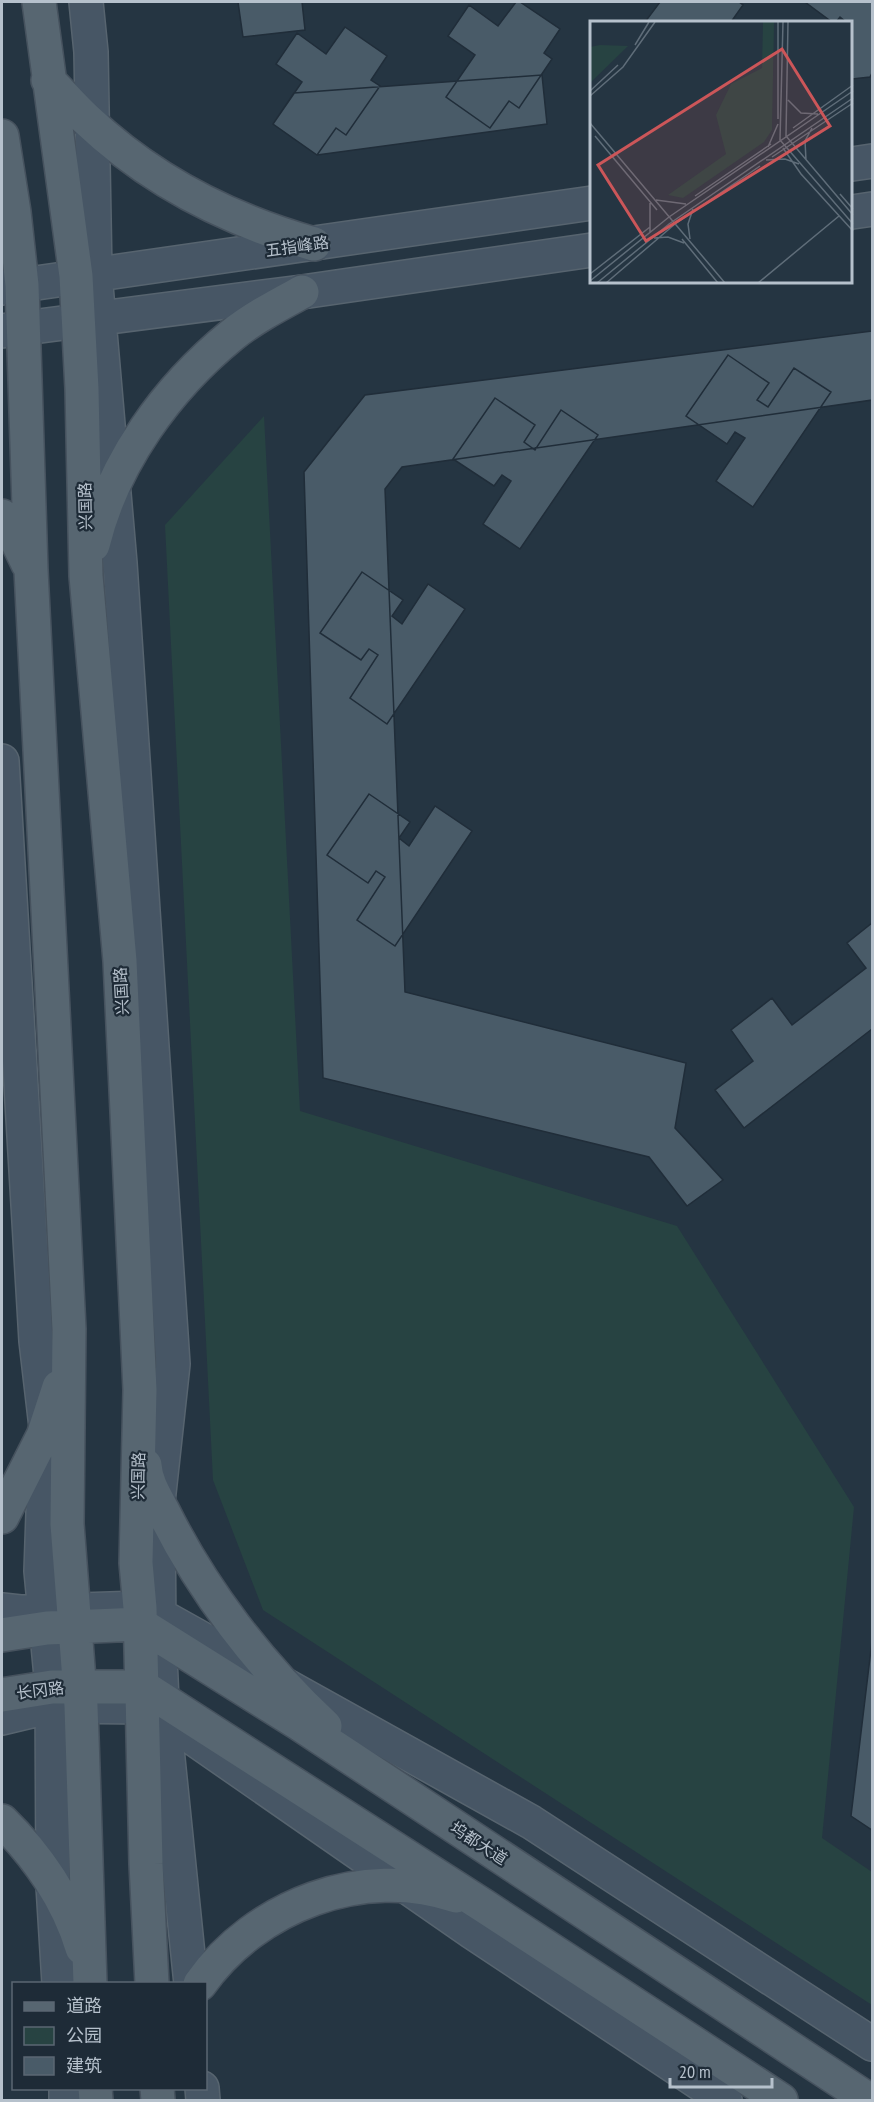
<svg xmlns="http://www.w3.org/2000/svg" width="874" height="2102" viewBox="0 0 874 2102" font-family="'PT Sans Narrow','Noto Sans SC',sans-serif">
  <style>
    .green { fill: #274342 }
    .building { fill: #495b68; stroke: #202d39; stroke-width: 1.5 }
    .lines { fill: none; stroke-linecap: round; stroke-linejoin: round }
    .secondary-casing { stroke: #57646f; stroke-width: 36 }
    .primary-casing { stroke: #46525e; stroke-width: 36 }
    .secondary { stroke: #475665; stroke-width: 33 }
    .primary { stroke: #576671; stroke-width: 33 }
    .labels { text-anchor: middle; stroke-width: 4.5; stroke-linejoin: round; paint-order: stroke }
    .street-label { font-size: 16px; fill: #b6c1cc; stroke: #1e2b37 }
    .inset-road { fill: none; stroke: #5f6d79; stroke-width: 1.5 }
    .view { fill: #cc5659; fill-opacity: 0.15; stroke: #cc5659; stroke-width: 3 }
    .inset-edge { fill: none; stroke: #b6c1cc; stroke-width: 3 }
  </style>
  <rect width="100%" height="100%" fill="#253542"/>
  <path class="green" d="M264,416l36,695 377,115 177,281 -32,331 50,34v133l-609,-395 -50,-130 -48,-955z"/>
  <path class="building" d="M238,2h64l3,28 -62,7z
    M516,2h4l40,27 -16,24 8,6 -33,49 -10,-7 -19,27 -44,-31 29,-42 -27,-19 21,-31 29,21z
    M660,2h79l4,3 -12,17h-86z
    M805,2h67v71l-2,4 -18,2v-57h-6l-6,-5 -4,5h-4z
    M345,27l42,29 -16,24 9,6 -34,49 -10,-7 -19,27 -44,-31 29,-42 -26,-18 21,-31 29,21z
    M542,75l5,49 -230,31 -44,-31 21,-31z
    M872,331v69l-470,67 -17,22 20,503 281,71 -11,65 48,52 -36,26 -38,-49 -326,-79 -19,-606 61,-77z
    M728,355l41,28 -12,17 11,7 26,-39 37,24 -78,115 -37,-26 29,-43 -10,-6 -8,12 -41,-28z
    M495,398l40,27 -11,17 11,8 26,-40 37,25 -78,114 -37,-25 28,-43 -9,-6 -8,11 -41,-27z
    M362,572l41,28 -11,16 10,8 26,-40 37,25 -78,115 -37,-26 28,-43 -9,-6 -8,11 -41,-27z
    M369,794l41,28 -11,16 10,8 26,-40 37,25 -77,115 -38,-26 28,-43 -9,-6 -8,12 -41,-28z
    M872,923v106l-128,99 -29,-38 38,-29 -22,-31 41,-32 20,27 74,-57 -19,-25z
    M872,1641v189l-21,-14z"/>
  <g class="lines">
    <g class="secondary-casing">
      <path id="secondary" d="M86,2l5,50 4,222 25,289 53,801 -15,138 1,134 3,64 29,284
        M852,164l20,-3
        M852,212l20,-3
        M2,288l590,-85
        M2,331l300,-39 290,-42
        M2,761l34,580 10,86 -5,144 11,116 1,199 6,98
        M2,1610l18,2 120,-4 19,7 372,207 341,222
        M2,1718l50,-12 91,1 21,11 308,214 253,168
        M66,2088v12
        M202,2088l1,12"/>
    </g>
    <g class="primary-casing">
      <path id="primary" d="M39,2l37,274 6,113 4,187 34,385 20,429 -4,173 4,45 6,256 6,120
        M48,80c13,13 25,27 38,39 65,62 143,101 228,125
        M2,136l12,76 8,73 9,285 38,759 -2,195 14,182 9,278
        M2,516l13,21 13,27
        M93,545c20,-83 74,-157 139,-210 21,-17 46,-30 70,-43
        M145,1465c1,17 10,31 18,46 39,79 97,155 162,215
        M2,1517l41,-81 16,-49
        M2,1635l45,-7 93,-4 158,99 571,377
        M2,1695l50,-8h91l341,219 297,194
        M2,1821c35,34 66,79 80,127
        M200,1984c55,-78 163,-120 256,-88
        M95,2088l1,12
        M157,2088l1,12"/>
    </g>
    <use href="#secondary" class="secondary"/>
    <use href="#primary" class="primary"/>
  </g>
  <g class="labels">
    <g class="street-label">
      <text transform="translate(297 246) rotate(-8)" y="6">五指峰路</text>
      <text transform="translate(85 506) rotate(-91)" y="6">兴国路</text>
      <text transform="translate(121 991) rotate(-93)" y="6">兴国路</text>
      <text transform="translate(138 1476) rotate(-89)" y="6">兴国路</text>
      <text transform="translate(40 1690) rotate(-7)" y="6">长冈路</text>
      <text transform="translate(479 1843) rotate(33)" y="6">坞都大道</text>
    </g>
  </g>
  <g transform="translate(590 21)">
    <rect width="262" height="262" fill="#253542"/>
    <path d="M173,1h11l-2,108 -8,12 -81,56 -15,-3 58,-41 -10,-39 15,-31 31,-16zM10,24l28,1 -38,37v-36z" fill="#274342"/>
    <path class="inset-road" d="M193,1l-3,118 73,84M198,1l-2,114 67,79M45,24l14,-23M0,70l28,-26M0,75l33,-29 32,-45M198,79l13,13 17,1M188,98v-97M0,102l135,160M203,107l60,-43M5,115l62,74M178,126l10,-23M193,127l18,26 52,57M182,136l81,-54M176,139l19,-1 14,5M216,139l-1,-19 7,-13M250,173l13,15M105,175l76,-52M66,179l30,4M60,212v-30M64,217l14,-1 16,6M92,218l36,44M100,218l-2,-15 5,-15M0,253l60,-47M0,260l79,-64 184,-126M7,262l72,-59 184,-126M16,262l69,-59 85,-58M168,262l81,-67"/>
    <path class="view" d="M192,28l48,77 -184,115 -48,-76z"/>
    <rect width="262" height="262" class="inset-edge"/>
  </g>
  <rect width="874" height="2102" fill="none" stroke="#b6c1cc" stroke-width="6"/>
  <rect x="12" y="1982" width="195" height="108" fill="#1e2b37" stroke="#5b6773" stroke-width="1.5"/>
  <rect x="24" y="2002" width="30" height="9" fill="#576671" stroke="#5b6773" stroke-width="1.5"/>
  <text x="66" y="2012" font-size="18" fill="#b6c1cc">道路</text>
  <rect x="24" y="2027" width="30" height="18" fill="#274342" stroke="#5b6773" stroke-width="1.5"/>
  <text x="66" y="2042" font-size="18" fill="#b6c1cc">公园</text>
  <rect x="24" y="2057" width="30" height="18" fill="#495b68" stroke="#5b6773" stroke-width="1.5"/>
  <text x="66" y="2072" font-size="18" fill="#b6c1cc">建筑</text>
  <path d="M670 2078v9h102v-9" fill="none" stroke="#b6c1cc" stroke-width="3"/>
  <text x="679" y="2078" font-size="18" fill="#b6c1cc" stroke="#1e2b37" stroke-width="4.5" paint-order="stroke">20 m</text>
</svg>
